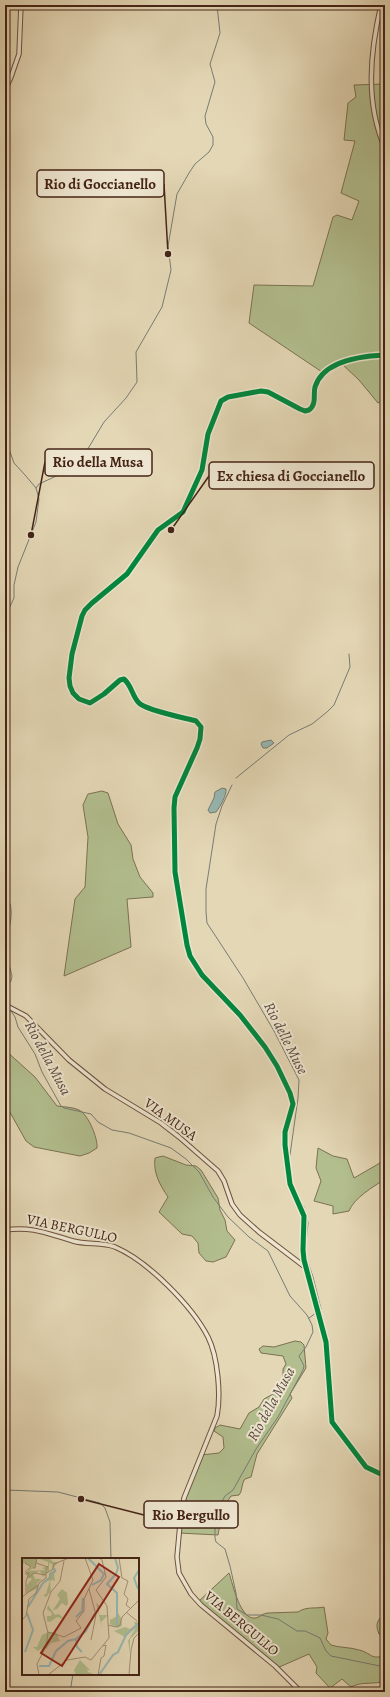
<svg xmlns="http://www.w3.org/2000/svg" width="390" height="1697" viewBox="0 0 390 1697" font-family="Alegreya,serif">
  <style>
    .green { fill: #b2be8e; stroke: #7c7152 }
    .water { fill: #97b8b4; stroke: #767d75 }
    .lines { fill: none; stroke-linecap: round; stroke-linejoin: round }
    .stream { stroke: #767d75; stroke-width: 1 }
    .minor-casing { stroke: #6d513e; stroke-width: 5.5 }
    .minor { stroke: #ede5cf; stroke-width: 3.5 }
    .cycleway-casing { stroke: #ede5cf; stroke-width: 8 }
    .cycleway { stroke: #00873e; stroke-width: 5 }
    .labels { text-anchor: middle; stroke-width: 4; stroke-linejoin: round; paint-order: stroke }
    .street-label { font-size: 14px; fill: #452416; stroke: #ede5cf }
    .water-label { font-size: 15px; font-style: italic; fill: #5a493e; stroke: #ede5cf }
    .inset-river { fill: none; stroke: #97b8b4; stroke-width: 2 }
    .inset-road { fill: none; stroke: #a48f75; stroke-width: 1 }
    .view { fill: #8f2418; fill-opacity: 0.15; stroke: #8f2418; stroke-width: 2 }
    .inset-edge { fill: none; stroke: #452416; stroke-width: 2 }
    .leader { fill: none; stroke: #452416; stroke-width: 1.5 }
    .callout-dot { fill: #452416; stroke: #ede5cf; stroke-width: 1.5 }
    .callout { fill: #ede5cf; stroke: #452416; stroke-width: 1.5 }
    .callout-label { font-size: 15px; text-anchor: middle; font-weight: bold; fill: #452416 }
  </style>
  <rect width="100%" height="100%" fill="#e4d7b5"/>
  <filter id="stains"><feTurbulence type="fractalNoise" baseFrequency=".005" numOctaves="4"/><feColorMatrix values="0 0 0 0 .2 0 0 0 0 .09 0 0 0 0 .02 0 0 0 .5 -.17"/></filter>
  <radialGradient id="worn" r=".72"><stop offset=".6" stop-color="#630" stop-opacity="0"/><stop offset="1" stop-color="#630" stop-opacity=".3"/></radialGradient>
  <path class="green" d="M385,84v315l-7,4 -19,-23 -17,-16 -17,10 -76,-51 5,-38 59,1 20,-69 4,-2 15,5 7,-19 -18,-8 14,-52 -11,-1 4,-37 8,-6 -2,-12z
    M102,791l6,2 10,31 13,21 2,14 7,18 13,16v4l-26,2 4,48 -67,29 11,-77 10,-12 3,-50 -5,-32 5,-11z
    M5,1050l30,27 22,29c7,1 16,1 22,4 9,4 19,28 18,38l-8,5 -9,3 -46,-9 -8,-6 -19,-34 -2,-1z
    M318,1148l15,8 14,3 7,19 26,-15 5,-11v27c-12,8 -31,19 -36,32l-16,3v-8l-19,-5 7,-20 -5,-13z
    M163,1156l23,9 10,1 5,4 17,28 2,12 5,10 2,11 8,9 -9,17 -13,5 -7,-1 -7,-8 -1,-10 -6,-7 -10,-2 -23,-22 9,-15c-8,-12 -15,-24 -13,-39z
    M295,1341l6,1 3,3 2,23 -16,26 2,4 -35,56 -6,23 -6,2c-4,5 -2,11 -6,16l-8,1 -8,12 -5,27 -39,-2 4,-27 18,-51 18,-2 5,-5 -1,-11 -9,-6 1,-3 5,-3 20,4 9,-16 10,-6 5,-8 11,-6 8,-15v-9l3,-5 -3,-8 -22,-3 -2,-4 4,-3 11,1z
    M229,1573c4,11 11,48 27,45 4,-1 7,-5 12,-5l30,-1c9,-6 18,-3 26,-5l4,26 -2,6 5,6c9,3 19,2 28,5 11,2 14,12 26,4v27c-12,4 -22,0 -34,6l-9,-8 -12,9 -14,-15 1,-6 -8,-13 -32,14c-14,-11 -27,-23 -41,-33 -15,-11 -26,-20 -37,-34z
    M385,1616v20l-6,-2c-3,-8 -3,-11 2,-17z"/>
  <path class="water" d="M271,740l3,3 -7,5h-4l-2,-4 1,-2z
    M222,788l4,1c1,6 -6,18 -10,23l-6,1 -2,-3 6,-12 1,-6z"/>
  <g class="lines">
    <path class="stream" d="M5,438l9,25 11,12 11,13 3,11 -3,23 -18,45 -4,18v13l-9,19
      M36,488l3,-4 26,-12 13,-12 8,-8 18,-30 22,-24 11,-16 -1,-30 26,-45 9,-37 -3,-24 9,-52 12,-21 6,-9 14,-12 4,-7v-8l-7,-13 -1,-8 10,-34 -5,-18 10,-31 -3,-28
      M236,778l53,-43 23,-11 15,-12 7,-7 16,-38 -1,-13
      M232,785l-10,21 -6,18 -10,65v23l1,11 36,55 31,53 25,49 -1,18 -9,64
      M5,896c13,10 2,38 0,51
      M5,988l6,-7 1,-5 -7,-28
      M5,1007l6,4 4,6 3,10 17,27 7,18 19,34 3,2 27,6 7,8 14,8 17,3 42,15 15,11 13,13 14,25 15,20 21,20 19,14 22,45 17,19 5,10 1,7 -7,15 -7,9 5,10 -1,4 -25,47 -22,32 -23,41 -8,6 -4,7v9l-6,18v8l1,4 9,7 5,17 6,27 1,16 10,6h14l17,4 19,12h8l11,5 4,2 6,13 5,5 54,11
      M296,1194l8,13 4,16 -3,30 8,24 8,32 -2,3
      M309,1318l7,-5
      M5,1490l53,2 42,11 5,5 5,14 1,37
      M70,1692l3,-18"/>
    <g class="minor-casing">
      <path id="minor" d="M381,5c-11,47 -16,98 4,143
        M5,90l6,-13 8,-23 2,-49
        M385,355c-23,1 -62,6 -70,32 -2,8 2,17 -6,23l-4,1 -5,-2 -32,-17 -7,-1 -33,6 -7,4 -13,33 -6,36 -19,42 -25,18 -31,44 -35,29 -7,7 -3,6 -10,38 -3,24 1,8 3,7 6,6 11,4 14,-9 16,-14 4,-1c8,7 8,17 15,24 6,7 46,15 57,18l5,6 -1,12 -3,9 -22,49 -1,11 1,64 12,73 3,11 12,19 38,40 25,32 12,19 13,27 3,11 -8,28v13l5,39 14,32 -1,34 1,10 22,82 6,80 34,45 19,9
        M5,1005l21,11 43,44 36,29 56,34 18,14 39,34 6,10 8,23 8,11 19,17 46,35
        M5,1230c28,-4 43,4 68,11 14,4 29,1 42,6 33,14 77,59 93,90 10,20 13,58 9,79l-33,82 -4,26 -3,33 2,16 12,21 10,11 74,61 26,26"/>
    </g>
    <use href="#minor" class="minor"/>
    <g class="cycleway-casing">
      <path id="cycleway" d="M385,355c-23,1 -62,6 -70,32 -2,8 2,17 -6,23l-4,1 -5,-2 -32,-17 -7,-1 -33,6 -7,4 -13,33 -6,36 -19,42 -25,18 -31,44 -35,29 -7,7 -3,6 -10,38 -3,24 1,8 3,7 6,6 11,4 14,-9 16,-14 4,-1c8,7 8,17 15,24 6,7 46,15 57,18l5,6 -1,12 -3,9 -22,49 -1,11 1,64 12,73 3,11 12,19 38,40 25,32 12,19 13,27 3,11 -8,28v13l5,39 14,32 -1,34 1,10 22,82 6,80 34,45 19,9"/>
    </g>
    <use href="#cycleway" class="cycleway"/>
  </g>
  <g class="labels">
    <g class="street-label">
      <text transform="translate(171 1119) rotate(36)" y="5">VIA MUSA</text>
      <text transform="translate(72 1228) rotate(12)" y="5">VIA BERGULLO</text>
      <text transform="translate(242 1623) rotate(40)" y="5">VIA BERGULLO</text>
    </g>
    <g class="water-label">
      <text transform="translate(286 1038) rotate(63)" y="5">Rio delle Muse</text>
      <text transform="translate(48 1058) rotate(62)" y="5">Rio della Musa</text>
      <text transform="translate(271 1404) rotate(-61)" y="5">Rio della Musa</text>
    </g>
  </g>
  <g transform="translate(22 1558)">
    <rect width="117" height="117" fill="#e4d7b5"/>
    <path d="M0,0h28l3,4h5l-4,5 2,4 2,-2 -4,5 1,7 -3,-1 -2,2 1,9 -5,6 -3,-2 3,-1 4,-14 -7,2 9,-8 -3,-1 5,-1 -2,-8 -3,-1v8l-6,6 -3,-6 -7,3 2,5h7l-5,4 1,5 -11,5v-8l5,-6 -7,-5 7,-7 -8,-4 -2,2zM15,0l11,4v4l-6,2 4,2 -17,1 6,-4zM40,31l5,4 1,11 -2,2 -4,-3 -5,6 -4,1 7,-11 -3,-4zM74,45l3,2v10h9l-7,7 1,6zM26,47l7,10 4,-1 5,5 -7,-2 -7,5 -3,-1v-5h4l1,-3 -5,-4zM95,53l4,7 1,8 -4,2 -8,-4v-4l7,-4zM112,64h5v8l-9,9v14l-2,-12 8,-14 -11,10 -11,-6 11,-4 5,2 5,-4zM26,74h8l4,9 -9,2 -5,6 -2,-2 -6,4 -5,-4h4l5,-12zM58,102l10,10h-3l1,2 9,3h-21l-2,-5z" fill="#b2be8e" fill-rule="evenodd"/>
    <path class="inset-river" d="M66,0l16,16 -3,6 -9,5M93,0l3,10 -2,6 -9,10 10,9v33M116,31l-4,-11 5,-8M6,49l15,-24 7,-5v-4l5,-3 -1,-3M54,59l6,-6 1,-13M3,94l8,-22 -6,-17M60,94l-5,-5 -1,-8 10,-8 9,-18M17,108h10l7,-15 12,-10 8,-2M77,117l14,-20 5,-3 8,-17 13,-12"/>
    <path class="inset-road" d="M97,0l3,20 6,3 -4,13 4,5 -2,6 4,3M14,5l12,4 -2,3M11,10h2l2,-10M3,14l6,-5 -6,-4M3,15h4l-3,8v12M24,15l6,-3 2,-6 15,-6M6,20l6,-5 12,2M67,31l7,26 -5,25M0,39l16,-12M104,54l11,9M0,62l4,-4 3,-17 7,-6 3,-10 7,-5v-6M86,67l8,2 4,-2 2,-8 17,-17M26,74l16,5 17,-9 -5,-7 8,-10v-12l9,-19 -8,-22M17,117l-2,-11 9,-18 2,-13 -5,-20 8,-21 9,-11 4,-20M26,117l19,-15 18,-3 6,3 18,-22 -2,-32 -11,-16 10,-13 -4,-17 -3,-2M76,117l3,-17 3,-2 2,-11 -3,1M107,117l2,-25 3,-12 5,-5"/>
    <path class="view" d="M77,6l20,13 -57,89 -21,-13z"/>
    <rect width="117" height="117" class="inset-edge"/>
  </g>
  <path class="leader" d="M168 254L164 184M31 535L45 462M171 530L209 476M81 1499L144 1515"/>
  <g class="callout-dot">
    <circle cx="168" cy="254" r="4"/>
    <circle cx="31" cy="535" r="4"/>
    <circle cx="171" cy="530" r="4"/>
    <circle cx="81" cy="1499" r="4"/>
  </g>
  <g class="callout">
    <rect x="37" y="170" width="127" height="27" rx="4"/>
    <rect x="45" y="449" width="107" height="27" rx="4"/>
    <rect x="209" y="462" width="165" height="27" rx="4"/>
    <rect x="144" y="1501" width="94" height="27" rx="4"/>
  </g>
  <g class="callout-label">
    <text x="100" y="189">Rio di Goccianello</text>
    <text x="98" y="467">Rio della Musa</text>
    <text x="291" y="481">Ex chiesa di Goccianello</text>
    <text x="191" y="1520">Rio Bergullo</text>
  </g>
  <rect width="390" height="1697" fill="none" stroke="#e4d7b5" stroke-width="20"/>
  <rect x="6" y="6" width="378" height="1685" fill="none" stroke="#452416" stroke-width="2"/>
  <rect x="10" y="10" width="370" height="1677" fill="none" stroke="#452416"/>
  <rect width="100%" height="100%" filter="url(#stains)"/>
  <rect width="100%" height="100%" fill="url(#worn)"/>
</svg>
